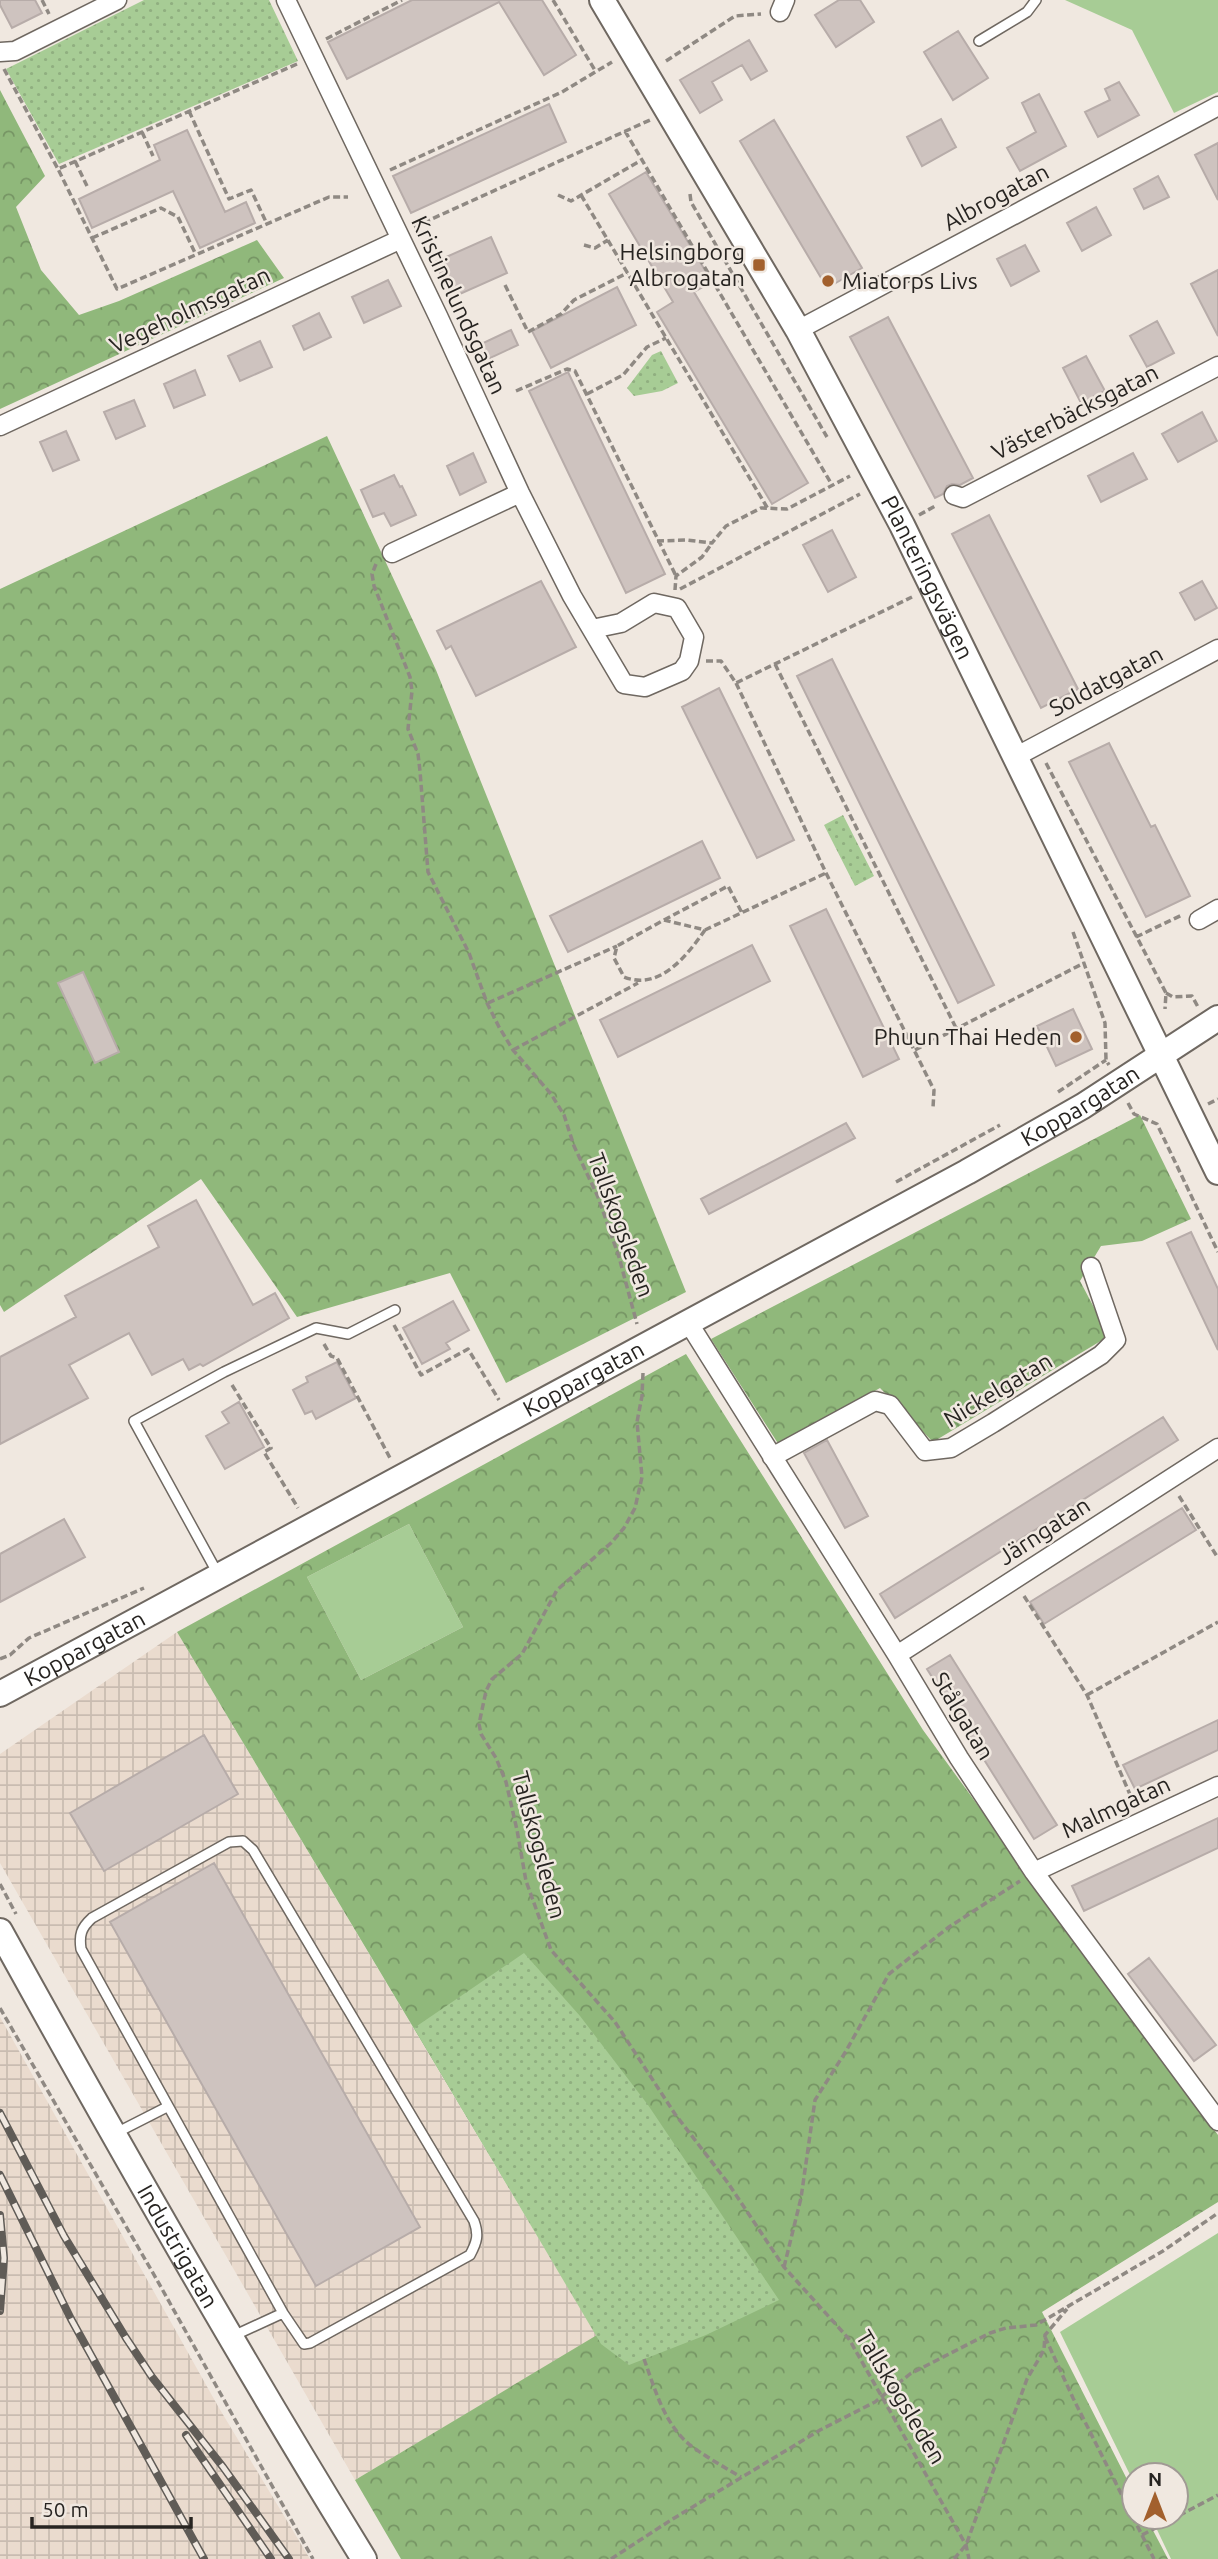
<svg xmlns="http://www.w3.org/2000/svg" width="1218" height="2559" viewBox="0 0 1218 2559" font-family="Ubuntu,sans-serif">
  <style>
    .industrial { fill: url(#industrial-grid) }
    .green { fill: #a7cc95 }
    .forest { fill: url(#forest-crowns); fill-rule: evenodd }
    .park { fill: url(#park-dots) }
    .building { fill: #cec3bf; stroke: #b7aca9; stroke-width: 2 }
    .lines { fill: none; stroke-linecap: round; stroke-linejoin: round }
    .lane-casing { stroke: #6f6861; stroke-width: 12 }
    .street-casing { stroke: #6f6861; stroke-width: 21 }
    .secondary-casing { stroke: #6f6861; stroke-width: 28 }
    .path { stroke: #8f8983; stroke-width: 3.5; stroke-dasharray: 7 3.5; stroke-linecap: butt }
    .lane { stroke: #fff; stroke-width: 9 }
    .street { stroke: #fff; stroke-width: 18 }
    .secondary { stroke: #fff; stroke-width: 24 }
    .rail-casing { stroke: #605c57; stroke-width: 8 }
    .rail { stroke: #f0e8e0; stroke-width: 5; stroke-dasharray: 16; stroke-linecap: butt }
    .poi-dot { fill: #a2602d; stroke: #f0e8e0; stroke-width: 2.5 }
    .labels { text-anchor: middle; stroke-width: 5; stroke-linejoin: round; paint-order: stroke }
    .street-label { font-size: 23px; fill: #272421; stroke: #f0e8e0 }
    .poi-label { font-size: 23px; fill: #272421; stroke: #f0e8e0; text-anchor: end }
  </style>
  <defs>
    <pattern id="industrial-grid" width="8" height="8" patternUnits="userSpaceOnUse" patternTransform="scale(1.75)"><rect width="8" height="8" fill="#eadbce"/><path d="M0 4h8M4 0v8" fill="none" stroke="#c9bcb1"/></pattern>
    <pattern id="forest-crowns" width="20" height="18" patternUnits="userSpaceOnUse" patternTransform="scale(1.75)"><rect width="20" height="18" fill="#90b87b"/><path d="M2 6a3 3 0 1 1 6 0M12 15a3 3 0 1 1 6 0" fill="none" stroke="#769564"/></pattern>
    <pattern id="park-dots" width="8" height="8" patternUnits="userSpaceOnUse" patternTransform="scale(1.75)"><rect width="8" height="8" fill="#a7cc95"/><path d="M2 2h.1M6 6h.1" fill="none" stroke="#90af80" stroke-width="1.8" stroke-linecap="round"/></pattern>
  </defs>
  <rect width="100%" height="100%" fill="#f0e8e0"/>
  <path class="industrial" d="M177,1632l420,704 -242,144 -355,-617v-109z
    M0,2017l219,391 91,151h-310z"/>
  <path class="green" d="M1065,0h153v92l-44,21 -42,-83z
    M409,1524l54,103 -102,53 -54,-103z
    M1218,2233v326h-47l-20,-42h25v-42h-42v8l-74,-151z"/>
  <path class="forest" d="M0,90l45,86 -29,31 25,63 38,45 40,-14 138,-61 27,38 -284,131z
    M327,436l109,234 250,622 -180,91 -56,-110 -153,44 -96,-138 -197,133 -4,-7v-716z
    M1140,1115l51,104 -49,22 -41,5 -21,35 29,55 -176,106 -53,-54 -101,57 -68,-106z
    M686,1354l237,376 295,405v67l-176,110 92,181v24h12l22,42h-767l-46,-79 242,-145 -420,-703zM409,1524l54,103 -102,53 -54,-103z"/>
  <path class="park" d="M144,0h125l29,61 -239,103 -53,-95z
    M661,351l17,32 -16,8 -28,5 -7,-8 25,-33z
    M843,815l31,61 -19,10 -31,-61z
    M524,1953l56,63 68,89 131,195 -73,35 -77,30 -28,-21 -187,-316z"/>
  <path class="building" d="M0,0h35l7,13 -30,15 -12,-23z
    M412,0h130l34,55 -32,20 -45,-73 -152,77 -19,-37z
    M839,0h21l14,22 -38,25 -21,-32z
    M958,31l30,47 -35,22 -29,-48z
    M749,40l18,31 -16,9 -9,-15 -30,17 10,18 -22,13 -20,-33z
    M1119,82l20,33 -41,22 -13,-25 25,-12 -5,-11z
    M1039,94l27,52 -46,25 -13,-23 29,-16 -14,-29z
    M549,104l17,38 -155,71 -18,-37z
    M941,119l15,28 -34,19 -15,-29z
    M774,120l88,148 -35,20 -87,-147z
    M187,130l38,82 21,-10 9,21 -55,25 -27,-57 -81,37 -13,-29 81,-39 -6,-15z
    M1218,143v57l-23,-45z
    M646,172l66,110 -18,10 114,191 -36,21 -115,-192 16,-10 -64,-108z
    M1158,176l11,21 -25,12 -10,-20z
    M1096,207l15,28 -29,16 -15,-28z
    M491,237l16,36 -56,25 -16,-36z
    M1025,245l14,26 -28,15 -14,-27z
    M1218,270v66l-27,-52z
    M388,280l13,26 -37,17 -12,-26z
    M617,287l19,38 -85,43 -19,-37z
    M319,313l12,24 -27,13 -11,-24z
    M888,317l85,161 -13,7 -8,-1 -5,2 -4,8 -8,4 -85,-161z
    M1157,321l17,32 -27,14 -17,-31z
    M511,330l7,15 -32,15 -7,-15z
    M260,341l12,26 -32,14 -12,-25z
    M1086,356l19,35 -24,12 -18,-35z
    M195,370l10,25 -31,13 -10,-24z
    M568,372l97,202 -39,19 -97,-202z
    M134,400l11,26 -29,13 -12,-27z
    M1202,412l15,29 -39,21 -16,-28z
    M66,431l13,29 -26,11 -13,-29z
    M473,453l13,29 -26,13 -13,-29z
    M1133,453l14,26 -46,23 -13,-26z
    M394,475l6,12 2,-1 14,29 -25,11 -7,-13 -11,4 -12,-27z
    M989,515l89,174 -37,19 -89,-174z
    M832,530l24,47 -28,15 -25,-47z
    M541,581l35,66 -100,49 -25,-50 -5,3 -9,-18z
    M1202,581l15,27 -22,12 -15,-27z
    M832,659l162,326 -36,18 -161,-327z
    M719,688l75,152 -37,18 -75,-151z
    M1109,743l42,84 4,-2 35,71 -44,21 -77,-155z
    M702,841l18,37 -152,74 -18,-36z
    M826,909l73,150 -36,18 -73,-151z
    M752,945l18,36 -152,76 -18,-37z
    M83,972l36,80 -24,11 -37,-80z
    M1073,1009l19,40 -36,17 -19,-40z
    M846,1123l9,15 -146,76 -8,-15z
    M196,1200l57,105 22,-12 14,25 -86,48 -3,-2 -11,6 -6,-11 -31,16 -23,-42 -60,32 19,33 -88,46v-87l76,-40 -11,-21 94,-49 -11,-21z
    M1191,1232l27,57v61l-51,-107z
    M453,1301l16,29 -23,13 4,6 -28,15 -19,-36z
    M337,1362l19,36 -40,21 -4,-8 -7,3 -12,-24 15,-8 -2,-5z
    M239,1402l25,45 -39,22 -19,-33 23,-13 -7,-11z
    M1163,1417l15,23 -283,178 -15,-24z
    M827,1440l41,76 -23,12 -41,-75z
    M1182,1508l14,22 -152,94 -14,-22z
    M64,1519l21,38 -85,45v-48z
    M950,1655l107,170 -23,14 -107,-170z
    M1218,1720v30l-83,39 -12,-24z
    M204,1735l34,59 -134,77 -34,-58z
    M1218,1818v30l-134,63 -12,-25z
    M214,1863l206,364 -104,59 -206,-364z
    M1149,1958l67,87 -22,16 -66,-87z"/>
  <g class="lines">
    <g class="lane-casing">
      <path id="lane" d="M979,41l48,-29 9,-12
        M218,1574l-84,-153 90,-49 92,-44 32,6 47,-24
        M243,1841l10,9 221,371c5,14 3,21 -4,34l-160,88 -6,1 -21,-31 -202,-364c-2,-14 0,-21 11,-31l137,-76z
        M114,2134l53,-27
        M233,2336l50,-23"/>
    </g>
    <g class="street-casing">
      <path id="street" d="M286,0l152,316 82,177 52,103 52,88 21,3 37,-16 7,-10 5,-24 -17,-29 -23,-5 -33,20 -29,6
        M780,12l5,-12
        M0,52l15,-1 102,-51
        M798,330l420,-224
        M0,426l401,-187
        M954,495l9,3 255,-132
        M392,553l128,-60
        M1017,756l201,-107
        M1199,920l19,-11
        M688,1322l209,333 62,103 75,114 184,249
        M772,1457l103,-56 15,4 35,46 26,-3 42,-25 108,-68 15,-15 -25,-73
        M897,1655l321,-207
        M1034,1872l184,-86"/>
    </g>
    <g class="secondary-casing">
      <g id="secondary">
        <path id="s1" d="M602,0l196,330 104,195 316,647"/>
        <path id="s2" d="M0,1694l967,-522 116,-66 135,-88"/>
        <path id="s3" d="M0,1931c117,212 237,422 364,628"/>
      </g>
    </g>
    <path class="path" d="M42,0l7,14
      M553,0l43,72
      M326,39l76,-39
      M666,61l69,-45 26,-2
      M297,64l-239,105 59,120 212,-92h19
      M4,69l54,100
      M189,111l40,88 22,-9 16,34
      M625,131l207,354
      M142,132l11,24
      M75,161l12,25
      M390,170l172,-78 50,-30
      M690,194l1,8 136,235
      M558,195l13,6 69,-40
      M581,195l187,314
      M414,227l236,-107
      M92,238l69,-30 17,9 18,38
      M584,245l11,3 13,-8
      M505,285l23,47 33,-18 13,-14 53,-27
      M516,391l51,-22 8,2 101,205
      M587,394l36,-19 24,-28 19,-9
      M919,515l18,-10
      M657,541l30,-1 25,3 14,-17 35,-18 26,1 63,-33
      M376,564l-4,10 2,12 36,91 2,14 -4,38 10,25 2,17 8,101 41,81 18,50 12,24 14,23 38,44 13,21 10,31 24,51 21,60 18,67
      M680,589l180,-95
      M675,590l1,-14 26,-19 10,-14
      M706,661h15l15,22 176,-86
      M775,664l181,364
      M736,683l90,190 108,217 -1,18
      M1046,763l120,230 -1,16
      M664,920l64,-34 14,27
      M705,930c-19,27 -46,61 -81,47l-10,-19 3,-12 47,-26 41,10 121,-57
      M1073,932l32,91 1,37 3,5
      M1136,937l46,-22
      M1166,993l7,4 19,-1 6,11
      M488,1003l129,-57
      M513,1050l125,-67
      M915,1050l169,-87
      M1058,1092l48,-32
      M1128,1103l6,11 23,10 61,128
      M1208,1104l10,-5
      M896,1182l104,-57
      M394,1325l27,50 47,-26 31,51
      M324,1344l7,12 6,2 53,100
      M643,1373l-1,23 -5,26 5,55 -7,31 -11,20 -13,15 -54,47 -35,64 -30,25 -6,12 -7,33 2,10 15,24 10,24 11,48 9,51 25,69 64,72 60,92 53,69 56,84 65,72 117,206 3,14
      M232,1385l39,63 -7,4 34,56
      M1179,1496l39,62
      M1024,1596l63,99 48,111
      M0,1659l10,-4 19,-17 115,-50
      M1087,1695l131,-73
      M0,1884l16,30
      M0,2008l157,272 156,279
      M784,2267l17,-69 14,-98 31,-49 43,-77 60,-47 71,-46
      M1045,2337l28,61 81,161
      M644,2359c11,30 20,65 46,86 16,12 34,22 51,32
      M1142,2535l76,-40
      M611,2559l60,-39 149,-90 55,-28 35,-28 80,-41 16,-5 30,-3 127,-74 55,-38
      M954,2559l12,-14 61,-166 17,-29 1,-15 22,-26"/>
    <use href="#lane" class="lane"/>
    <use href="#street" class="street"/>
    <use href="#secondary" class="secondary"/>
    <g class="rail-casing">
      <path id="rail" d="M0,2113l64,123 62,102 26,39 71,90 66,92
        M0,2175l71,144 133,240
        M0,2215l4,43 -4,53
        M186,2435l85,124"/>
    </g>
    <use href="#rail" class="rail"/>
  </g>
  <g class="poi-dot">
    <rect x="752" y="258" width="14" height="14" rx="3.5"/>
    <circle cx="828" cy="281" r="7"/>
    <circle cx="1076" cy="1037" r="7"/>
  </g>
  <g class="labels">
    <g class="street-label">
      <text transform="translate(996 197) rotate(-28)" y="8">Albrogatan</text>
      <text transform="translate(459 305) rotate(65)" y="8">Kristinelundsgatan</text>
      <text transform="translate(190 310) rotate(-25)" y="8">Vegeholmsgatan</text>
      <text transform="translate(1075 412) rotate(-27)" y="8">Västerbäcksgatan</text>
      <text dy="8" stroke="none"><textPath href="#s1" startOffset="663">Planteringsvägen</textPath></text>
      <text transform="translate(1106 681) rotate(-28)" y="8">Soldatgatan</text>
      <text dy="8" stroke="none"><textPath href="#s2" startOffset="1230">Koppargatan</textPath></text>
      <text transform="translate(621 1225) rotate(70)" y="8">Tallskogsleden</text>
      <text dy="8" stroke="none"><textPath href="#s2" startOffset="663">Koppargatan</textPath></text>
      <text transform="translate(998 1390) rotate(-31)" y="8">Nickelgatan</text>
      <text transform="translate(1044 1531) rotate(-33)" y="8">Järngatan</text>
      <text dy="8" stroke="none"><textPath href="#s2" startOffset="96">Koppargatan</textPath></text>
      <text transform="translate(963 1716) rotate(59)" y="8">Stålgatan</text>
      <text transform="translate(1116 1807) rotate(-25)" y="8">Malmgatan</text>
      <text transform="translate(539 1845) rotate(75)" y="8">Tallskogsleden</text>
      <text dy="8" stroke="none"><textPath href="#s3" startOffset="362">Industrigatan</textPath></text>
      <text transform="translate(901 2397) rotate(59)" y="8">Tallskogsleden</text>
    </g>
    <g class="poi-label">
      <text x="745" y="260">Helsingborg<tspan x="745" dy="26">Albrogatan</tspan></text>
      <text x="842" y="289" text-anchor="start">Miatorps Livs</text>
      <text x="1062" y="1045">Phuun Thai Heden</text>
    </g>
  </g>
  <g transform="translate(1155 2496)"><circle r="33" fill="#f0e8e0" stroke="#a09a94" stroke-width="2"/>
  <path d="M0-5L12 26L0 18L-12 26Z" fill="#a2602d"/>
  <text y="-10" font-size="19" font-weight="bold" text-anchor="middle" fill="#272421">N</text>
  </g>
  <path d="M32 2517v10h159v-10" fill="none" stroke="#272421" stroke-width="3.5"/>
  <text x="42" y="2517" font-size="21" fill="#272421" stroke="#f0e8e0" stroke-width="5" paint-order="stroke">50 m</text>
</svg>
